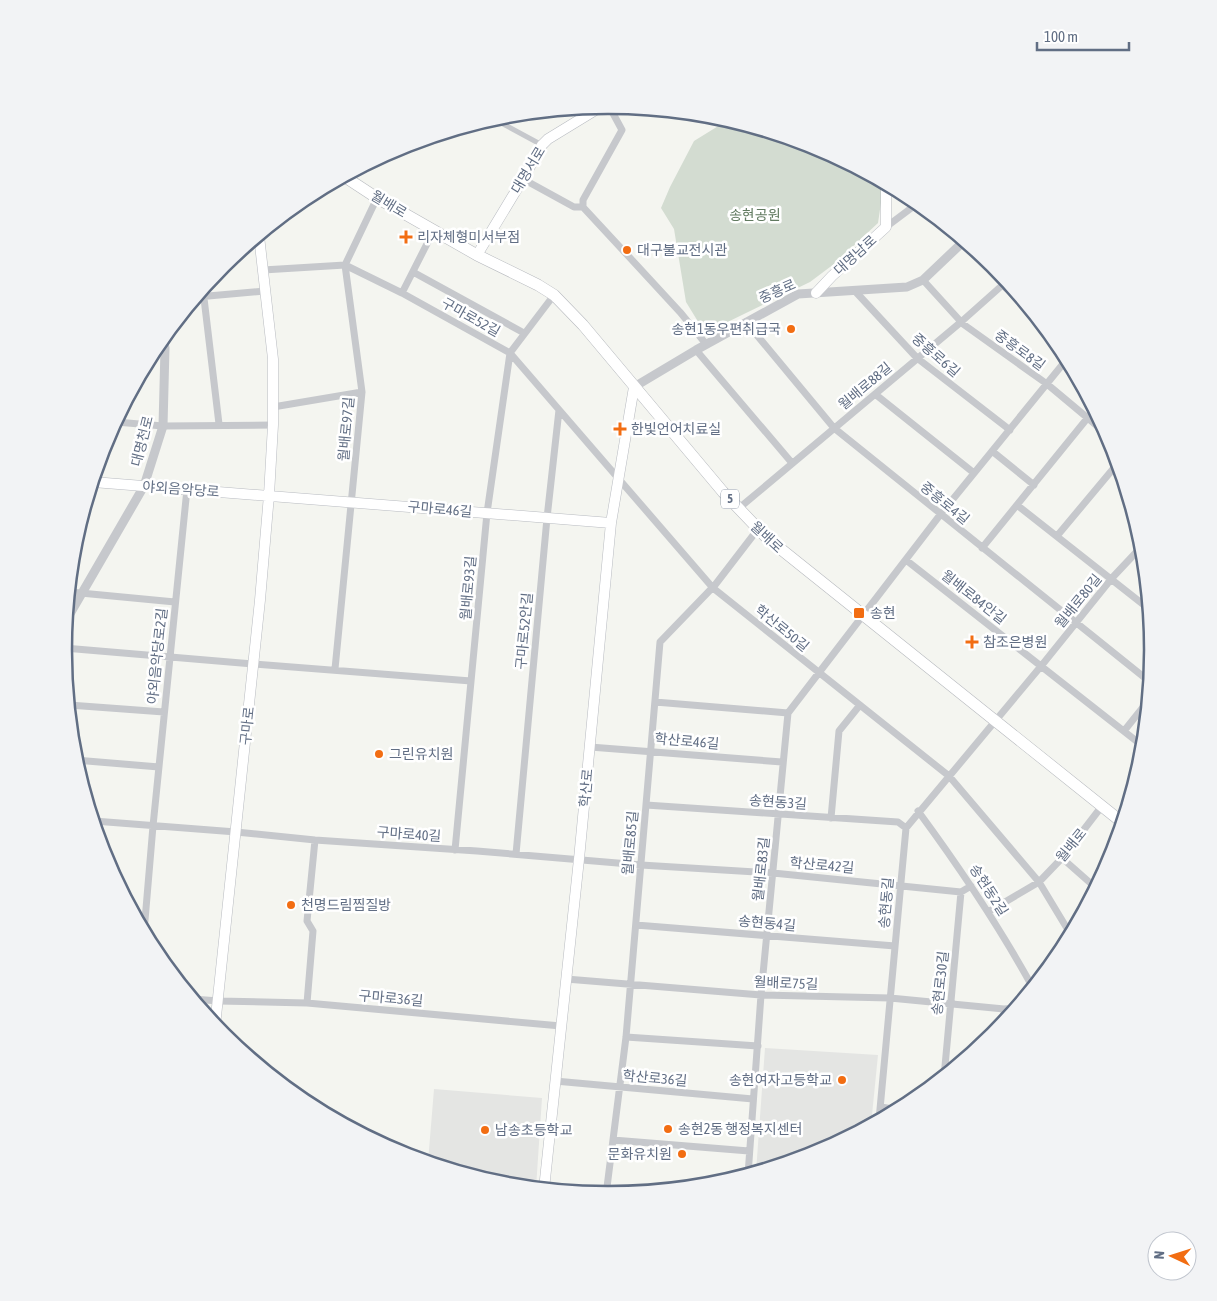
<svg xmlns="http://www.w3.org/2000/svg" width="1217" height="1301" viewBox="0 0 1217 1301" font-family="'Asap Condensed','Noto Sans KR',sans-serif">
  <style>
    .built { fill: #e4e5e3 }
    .green { fill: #d3dcd1 }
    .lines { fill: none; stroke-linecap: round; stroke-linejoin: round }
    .secondary-casing { stroke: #b8bbc1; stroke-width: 11 }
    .primary-casing { stroke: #b6b9be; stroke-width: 12 }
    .pedestrian { stroke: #c6c8cc; stroke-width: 5 }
    .minor { stroke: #c6c8cc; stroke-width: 7 }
    .tertiary { stroke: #c6c8cc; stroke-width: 9 }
    .secondary { stroke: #fff; stroke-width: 10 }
    .primary { stroke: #fff; stroke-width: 11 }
    .poi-dot { fill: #f26d12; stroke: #fff; stroke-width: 2 }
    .labels { text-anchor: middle; stroke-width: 5; stroke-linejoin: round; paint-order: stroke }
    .shield { fill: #fff; stroke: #909aa9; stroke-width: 1 }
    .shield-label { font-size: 12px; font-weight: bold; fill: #616e84 }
    .street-label { font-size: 14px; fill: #616e84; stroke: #fff }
    .park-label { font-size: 14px; fill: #617a60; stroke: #fff }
    .poi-label { font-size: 14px; fill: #616e84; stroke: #fff; text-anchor: start }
    .rim { fill: none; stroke: #616e84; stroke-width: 2.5 }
  </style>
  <rect width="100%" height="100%" fill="#f4f5f0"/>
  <path class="built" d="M765,1048l113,7 -7,70 -54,29 -61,18z
    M434,1089l108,9 -6,90 -34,-3 -74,-23z"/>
  <path class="green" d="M728,120l89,27 65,35 1,7 -5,34 -44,41 -24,18 -105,51 -19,-31 -12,-73 -13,-21 9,-21 24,-46z"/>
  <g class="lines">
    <g class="secondary-casing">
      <path id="secondary" d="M477,255l46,-76 19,-34 6,-6 54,-33
        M816,293l16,-17 54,-49v-43
        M93,482l518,41
        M215,1026l45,-426 9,-105 4,-70v-66l-14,-123
        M544,1189l35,-330 32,-336 23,-136"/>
    </g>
    <g class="primary-casing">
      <path id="primary" d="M345,177l32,21 100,57 61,30 16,10 29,30 140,167 44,46 356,285"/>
    </g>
    <path class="pedestrian" d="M494,119l48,26"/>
    <path class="minor" d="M523,179l51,28h9
      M583,207l97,105 26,32
      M583,207v-7l39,-70 -13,-24
      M886,227l32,-24
      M263,270l82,-5 57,28 108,60 203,235 236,188 90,106 32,53
      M413,272l111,61
      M923,280l40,44 84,60 61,51
      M1002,285l23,18
      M203,290l16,134
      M854,290l63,68 93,72
      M402,293l32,-63
      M197,297l68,-6
      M746,322l88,106 316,254
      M696,350l96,113
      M875,394l99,79
      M273,407l89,-15
      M116,422l47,4 110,-1
      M992,451l42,34
      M1017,505l132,104
      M738,509l223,-187 46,-41
      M1057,536l61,-73
      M982,548l112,-138
      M906,560l238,187
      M70,592l105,10
      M64,648l189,16 218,17
      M335,669l27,-277 -17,-127 32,-67
      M655,702l133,11
      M69,705l95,7
      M1124,731l24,-30
      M590,747l192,15
      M75,760l84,7
      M646,805l252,17 8,6
      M918,811c42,57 81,115 115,177
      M831,818l8,-87 21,-26
      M94,821l142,11 79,8 162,11 164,14 132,8 188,19 10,-6
      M455,850l32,-337 23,-160 44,-58
      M516,854l31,-336 12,-108
      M1062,858l34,30
      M988,912l51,-30 23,-24 40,-52
      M636,925l259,21
      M144,932l9,-106 34,-337
      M566,979l195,16 129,3 114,11 12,-1
      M193,999l25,2 89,2 254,23
      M307,1003l6,-72 -6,-10 8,-81
      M1003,1025l1,-16
      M626,1037l132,9
      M944,1077l17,-185
      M555,1081l198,18
      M881,1107l18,3
      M879,1120l27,-292 136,-163 70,-87 31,-33
      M613,1140l136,11
      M748,1175l13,-180 27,-282 152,-198 127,-156
      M606,1195l20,-158 34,-395 55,-57 43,-56"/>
    <path class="tertiary" d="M634,387l62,-37 102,-56 109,-7 16,-7 41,-39
      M67,619l77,-133 19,-60 2,-78 -2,-9"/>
    <use href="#secondary" class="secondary"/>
    <use href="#primary" class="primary"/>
  </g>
  <g class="poi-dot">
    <path d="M403.5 229.5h5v5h5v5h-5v5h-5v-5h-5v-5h5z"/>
    <circle cx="627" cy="250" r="5"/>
    <circle cx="791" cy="329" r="5"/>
    <path d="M617.5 421.5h5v5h5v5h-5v5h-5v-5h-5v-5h5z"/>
    <rect x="853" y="607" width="12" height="12" rx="2.5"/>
    <path d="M969.5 634.5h5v5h5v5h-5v5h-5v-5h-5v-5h5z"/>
    <circle cx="379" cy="754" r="5"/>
    <circle cx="291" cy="905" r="5"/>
    <circle cx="842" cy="1080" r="5"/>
    <circle cx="668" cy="1129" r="5"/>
    <circle cx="485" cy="1130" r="5"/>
    <circle cx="682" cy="1154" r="5"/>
  </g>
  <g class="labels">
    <rect class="shield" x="721" y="489.5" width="18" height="19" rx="4"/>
    <g class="shield-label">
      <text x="730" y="503">5</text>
    </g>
    <g class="street-label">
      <text transform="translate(528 170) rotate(-59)" y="5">대명서로</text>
      <text transform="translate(389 204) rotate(31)" y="5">월배로</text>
      <text transform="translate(855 255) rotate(-42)" y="5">대명남로</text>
      <text transform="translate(777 291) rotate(-24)" y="5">중흥로</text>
      <text transform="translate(471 317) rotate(29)" y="5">구마로52길</text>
      <text transform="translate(1020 350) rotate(36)" y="5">중흥로8길</text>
      <text transform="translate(936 355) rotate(41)" y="5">중흥로6길</text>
      <text transform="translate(865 386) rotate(-40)" y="5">월배로88길</text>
      <text transform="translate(346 429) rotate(-85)" y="5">월배로97길</text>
      <text transform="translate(142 441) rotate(-76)" y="5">대명천로</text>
      <text transform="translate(181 489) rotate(4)" y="5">야외음악당로</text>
      <text transform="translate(945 503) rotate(39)" y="5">중흥로4길</text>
      <text transform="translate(440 509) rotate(5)" y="5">구마로46길</text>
      <text transform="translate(767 537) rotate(43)" y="5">월배로</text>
      <text transform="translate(468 588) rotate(-85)" y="5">월배로93길</text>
      <text transform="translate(974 597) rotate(38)" y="5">월배로84안길</text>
      <text transform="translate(1078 601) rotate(-51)" y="5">월배로80길</text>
      <text transform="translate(782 628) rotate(39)" y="5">학산로50길</text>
      <text transform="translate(524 631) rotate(-85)" y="5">구마로52안길</text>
      <text transform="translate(157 656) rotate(-84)" y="5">야외음악당로2길</text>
      <text transform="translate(247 726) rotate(-84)" y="5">구마로</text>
      <text transform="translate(687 741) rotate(5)" y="5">학산로46길</text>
      <text transform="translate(586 788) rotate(-85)" y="5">학산로</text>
      <text transform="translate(778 802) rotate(4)" y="5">송현동3길</text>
      <text transform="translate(409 834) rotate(4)" y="5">구마로40길</text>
      <text transform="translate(630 843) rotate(-85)" y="5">월배로85길</text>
      <text transform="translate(1071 845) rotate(-51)" y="5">월배로</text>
      <text transform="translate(822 865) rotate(5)" y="5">학산로42길</text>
      <text transform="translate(761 869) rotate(-84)" y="5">월배로83길</text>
      <text transform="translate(989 890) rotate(57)" y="5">송현동2길</text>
      <text transform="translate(886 903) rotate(-85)" y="5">송현동길</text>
      <text transform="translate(767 923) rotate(5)" y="5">송현동4길</text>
      <text transform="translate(786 983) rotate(2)" y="5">월배로75길</text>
      <text transform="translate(940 983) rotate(-84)" y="5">송현로30길</text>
      <text transform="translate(391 998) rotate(5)" y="5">구마로36길</text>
      <text transform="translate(655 1078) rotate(5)" y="5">학산로36길</text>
    </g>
    <g class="park-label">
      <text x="755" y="220">송현공원</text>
    </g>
    <g class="poi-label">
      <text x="417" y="242">리자체형미서부점</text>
      <text x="637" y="255">대구불교전시관</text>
      <text x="781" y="334" text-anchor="end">송현1동우편취급국</text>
      <text x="631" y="434">한빛언어치료실</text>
      <text x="870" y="618">송현</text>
      <text x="983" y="647">참조은병원</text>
      <text x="389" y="759">그린유치원</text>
      <text x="301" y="910">천명드림찜질방</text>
      <text x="832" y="1085" text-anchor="end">송현여자고등학교</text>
      <text x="678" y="1134">송현2동 행정복지센터</text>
      <text x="495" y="1135">남송초등학교</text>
      <text x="672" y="1159" text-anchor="end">문화유치원</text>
    </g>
  </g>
  <path d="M0 0H1217V1301H0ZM72 650a536 536 0 1 1 1072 0a536 536 0 1 1-1072 0Z" fill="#f2f3f5" fill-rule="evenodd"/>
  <path class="rim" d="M72 650a536 536 0 1 1 1072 0a536 536 0 1 1-1072 0Z"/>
  <g transform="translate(1172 1256) rotate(274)"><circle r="24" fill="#ffffff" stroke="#c0c5ce"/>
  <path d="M0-4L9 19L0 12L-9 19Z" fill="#f26d12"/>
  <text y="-8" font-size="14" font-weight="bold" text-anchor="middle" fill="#616e84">N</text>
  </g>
  <path d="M1037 42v8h92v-8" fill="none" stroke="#616e84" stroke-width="2.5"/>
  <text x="1044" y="42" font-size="15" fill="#616e84" stroke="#ffffff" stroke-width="4" paint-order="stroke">100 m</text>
</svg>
